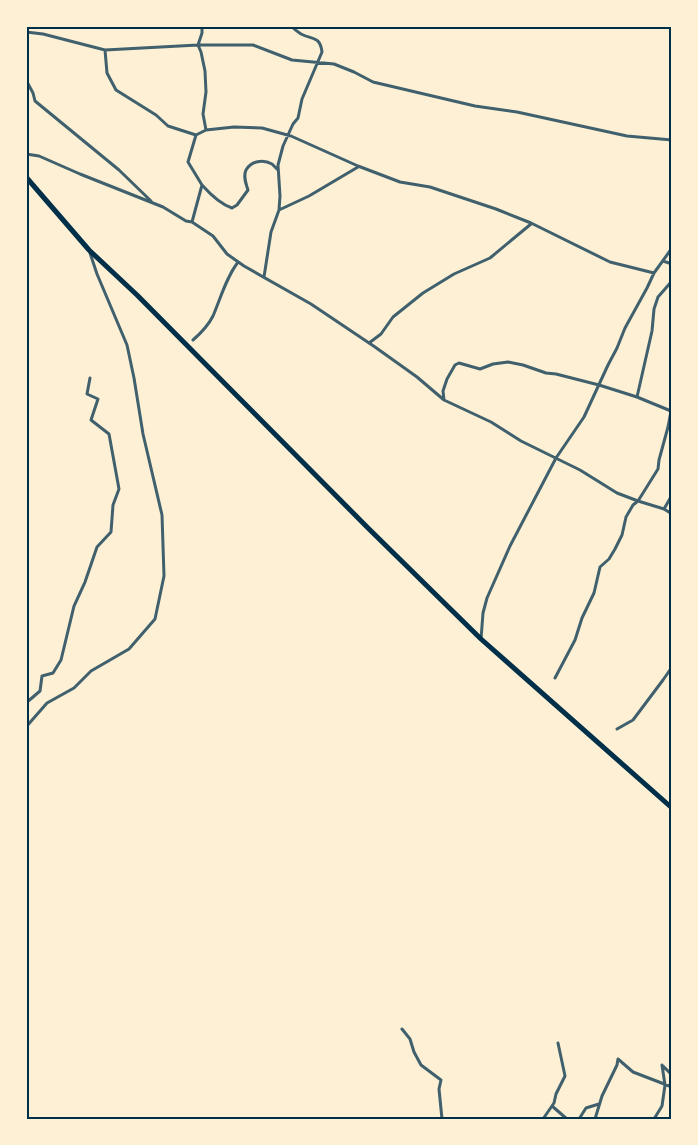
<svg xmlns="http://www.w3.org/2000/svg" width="698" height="1145" viewBox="0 0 698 1145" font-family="Barlow,sans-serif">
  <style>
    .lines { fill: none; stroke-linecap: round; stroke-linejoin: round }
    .minor { stroke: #3f606c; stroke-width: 3 }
    .primary { stroke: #003049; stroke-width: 5 }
    .neatline { fill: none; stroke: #003049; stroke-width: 2 }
  </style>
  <rect width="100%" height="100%" fill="#fdf0d5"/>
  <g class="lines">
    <path class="minor" d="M202,26v7l-4,12 3,7 4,19 1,21 -3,22 3,16
      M26,32l17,2 62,16 93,-5h55l39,15 42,4 20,8 19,10 102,24 42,6 110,24 45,4
      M105,50l2,23 9,17 40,25 12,11 28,9 10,-5 28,-3 28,1 29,8 67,30 42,16 30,5 66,22 35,14 79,39 44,11
      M26,80l7,13 2,8 84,69 32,31
      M26,154l13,2 41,18 83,33 23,14 6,1 21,14 14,18 17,12 67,38 64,43 42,30 27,23 47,22 30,19 59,29 37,23 21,8 26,8 8,5
      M202,185c8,9 18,19 30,23l5,-3 11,-15c-2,-6 -5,-14 -2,-20 5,-9 17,-11 26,-6 2,2 4,4 6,6
      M279,210l1,-14 -2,-31 5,-19 10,-22 5,-6 4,-19 20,-47c-2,-16 -9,-12 -21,-18 -3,-2 -7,-5 -10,-8
      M192,222l10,-37 -14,-23 8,-27
      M663,261l9,3
      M264,277l7,-45 8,-22 30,-14 49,-29
      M193,340c8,-7 15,-14 20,-24 8,-19 13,-38 25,-54
      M369,343l12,-9 12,-17 30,-24 31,-19 36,-16 41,-34
      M637,397l15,-66 2,-22 4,-12 14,-16
      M444,400l-1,-9 4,-12 8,-14 4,-2 21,6 13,-5 15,-2 15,3 23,8 10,1 43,11 38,12 34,14
      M664,509l8,-14
      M481,639l2,-26 4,-15 23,-52 46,-88 28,-41 24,-52 9,-17 8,-20 22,-40 7,-15 18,-25
      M555,678l20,-38 7,-22 12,-25 6,-26 9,-8 6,-10 7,-14 4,-18 7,-12 5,-4 20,-32 1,-9 9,-33 4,-21
      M26,703l14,-12 2,-15 11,-3 8,-13 13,-54 11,-24 12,-35 14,-15 2,-27 6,-16 -10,-55 -18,-14 7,-21 -11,-5 3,-16
      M26,727l21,-24 27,-15 17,-17 38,-22 26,-30 9,-43 -2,-61 -19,-81 -9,-56 -7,-33 -30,-71 -7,-21
      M617,729l16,-9 30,-40 9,-13
      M402,1029l8,10 4,13 7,13 20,15 -2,9 3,30
      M663,1066l9,9
      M552,1106l15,13
      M543,1119l11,-16 2,-9 9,-18 -7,-33
      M579,1119l7,-11 13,-4
      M595,1119l7,-23 15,-31 1,-6 15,13 39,15
      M654,1119l8,-13 3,-21 -3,-20"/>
    <path class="primary" d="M26,177l63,73 48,45 231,233 113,111 191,169"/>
  </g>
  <rect width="698" height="1145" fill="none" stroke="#fdf0d5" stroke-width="55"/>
  <rect x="28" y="28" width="642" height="1090" class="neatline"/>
</svg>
